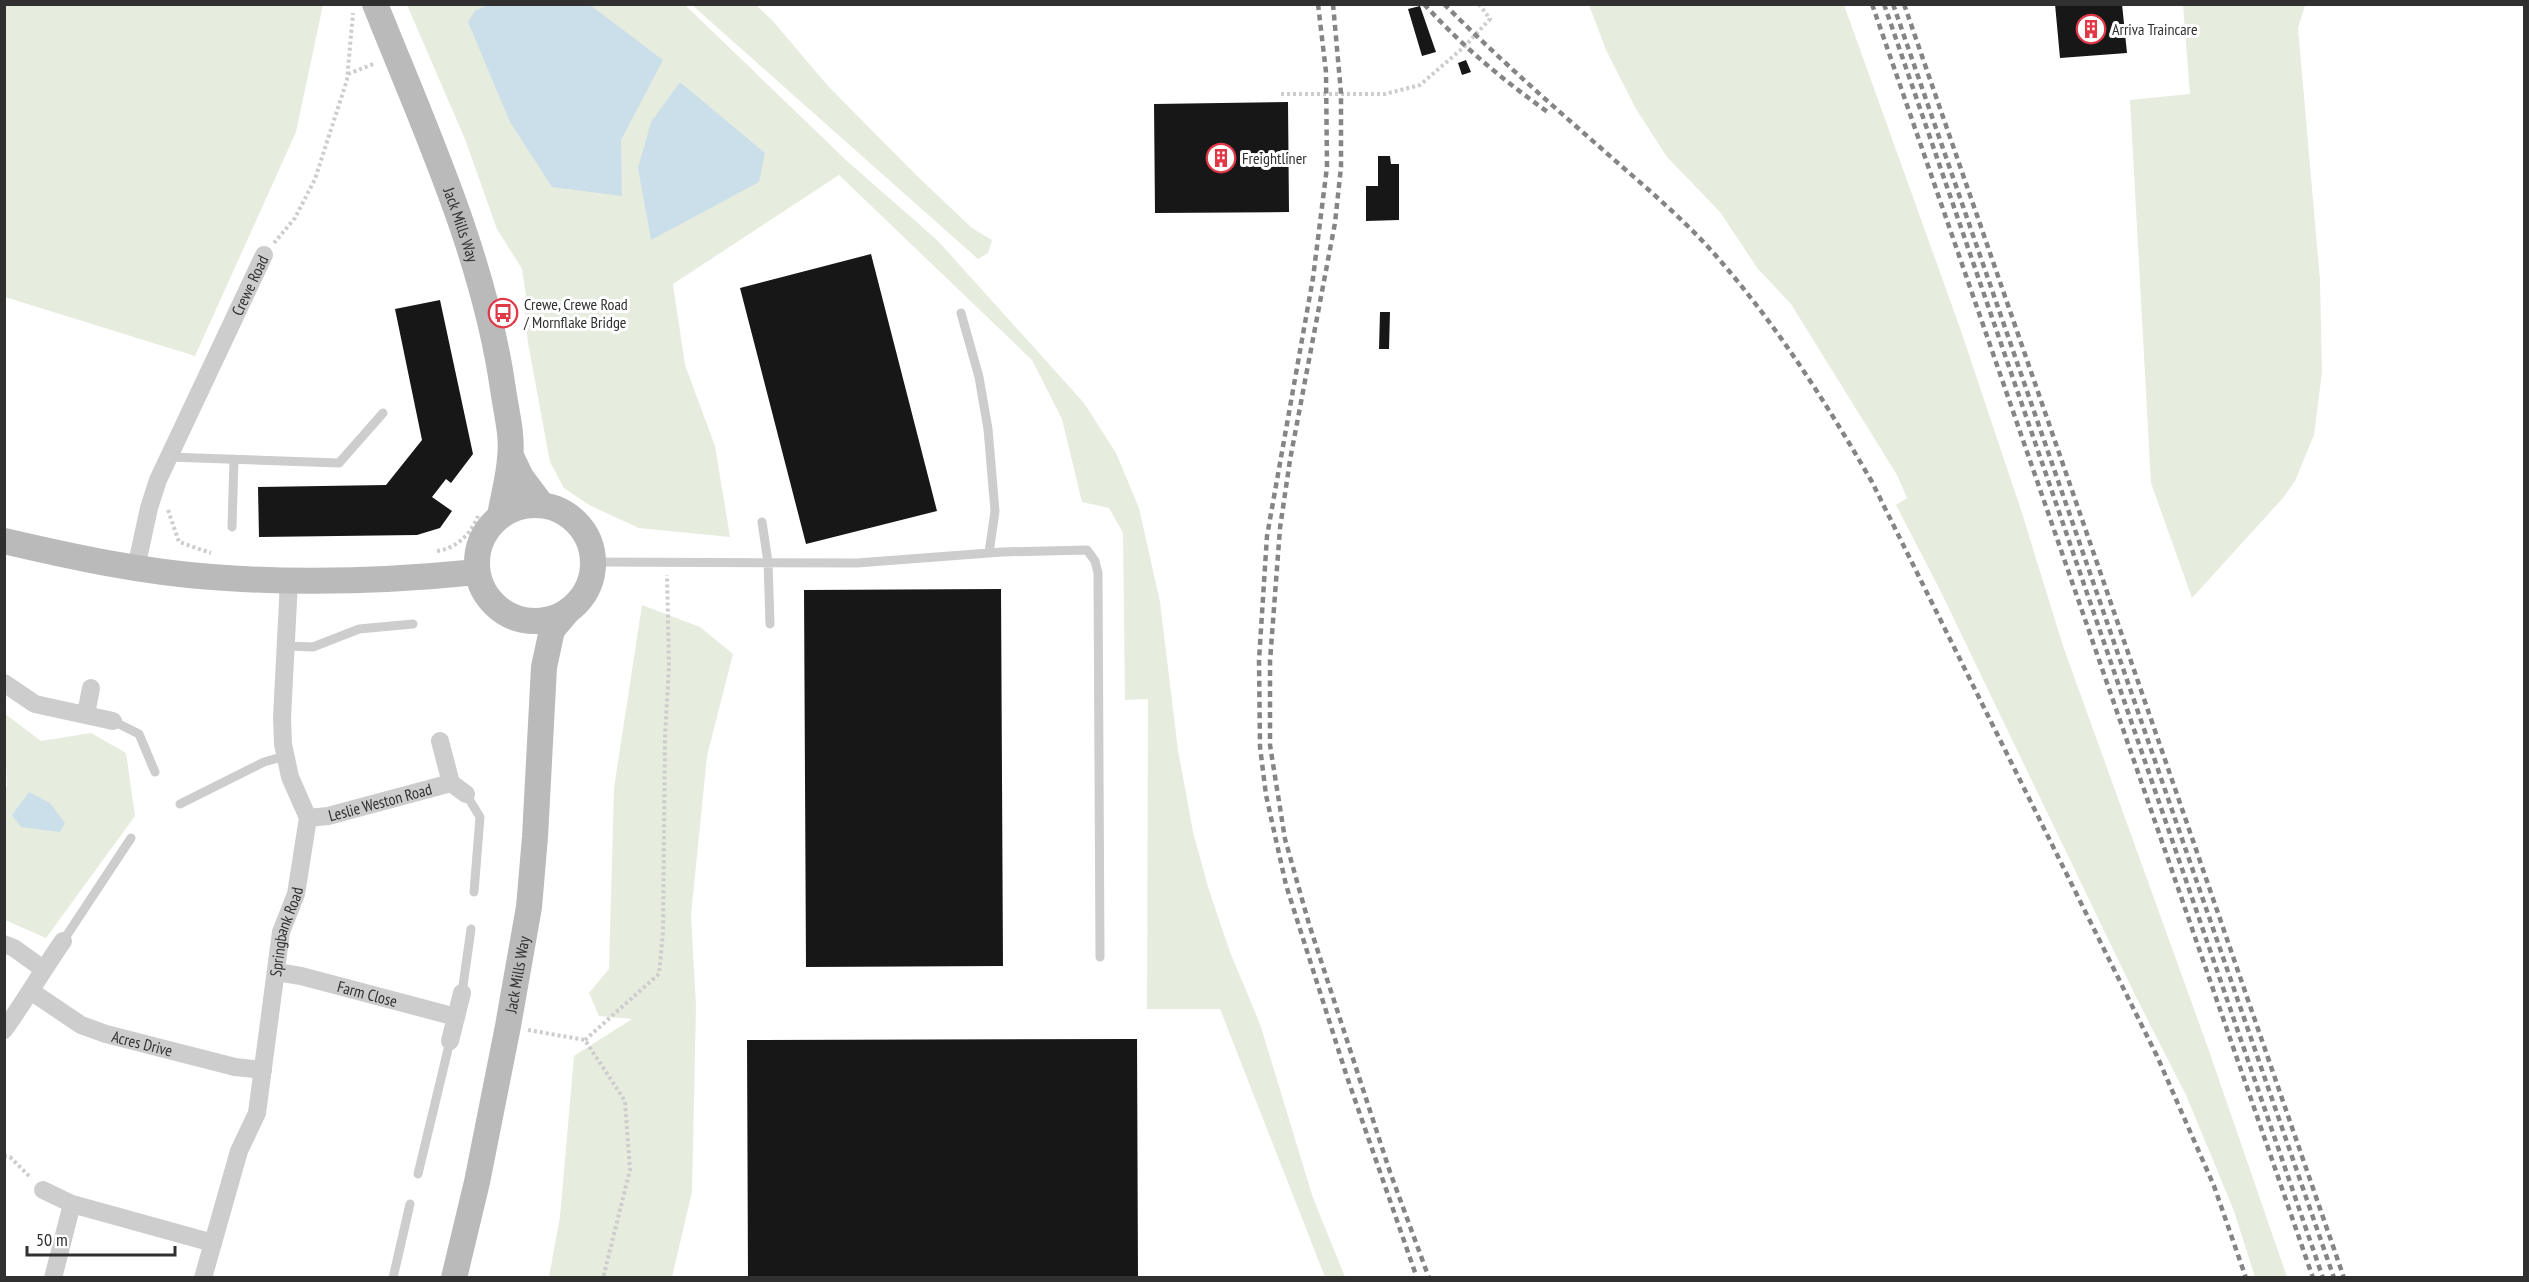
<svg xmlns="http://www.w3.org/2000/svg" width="2529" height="1282" viewBox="0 0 2529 1282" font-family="'PT Sans Narrow',sans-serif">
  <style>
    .green { fill: #e6ecde }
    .water { fill: #cbdfeb }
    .building { fill: #171717 }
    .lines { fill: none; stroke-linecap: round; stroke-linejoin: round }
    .path { stroke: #cdcdcd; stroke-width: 4; stroke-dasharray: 3 3; stroke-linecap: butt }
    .lane { stroke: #cdcdcd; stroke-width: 9 }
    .street { stroke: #cdcdcd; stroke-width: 18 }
    .secondary { stroke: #bababa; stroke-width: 26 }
    .rail { stroke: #858585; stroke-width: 4.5; stroke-dasharray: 6 4.5; stroke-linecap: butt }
    .labels { text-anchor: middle; stroke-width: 6; stroke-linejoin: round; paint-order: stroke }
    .poi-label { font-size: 16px; fill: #303030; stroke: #fff; text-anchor: start }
    .street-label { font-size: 16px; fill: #303030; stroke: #fff }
  </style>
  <rect width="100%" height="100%" fill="#fff"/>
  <path class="green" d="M4,5h319l-27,127 -101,224 -190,-59z
    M407,5h278l162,156 90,79 147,163 32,50 23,55 21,94 18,148 15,82 15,55 22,65 30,72 53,174 32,79h-20l-105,-268h-73l1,-310 -23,1 -2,-167 -14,-25 -27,-6 -20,-83 -30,-59 -193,-185 -166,109 12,81 30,81 15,91 -91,-9 -50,-23 -25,-17 -14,-26 -22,-119 -4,-40 2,-8 -4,-26 -25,-40 -32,-90z
    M692,5h64l16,15 56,66 87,88 57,54 20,12 -4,13 -10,6z
    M1589,5h255l116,323 62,185 41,133 145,402 79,229h-32l-21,-66 -48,-116 -50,-98 -196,-407 -44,-85 11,-7 -10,-23 -106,-171 -33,-35 -38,-57 -53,-55 -31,-48 -30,-59z
    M2183,5h122l-7,23 22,252 2,92 -8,63 -19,46 -13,18 -90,99 -41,-115 -21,-383 60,-6z
    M642,605l58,22 33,27 -26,102 -16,159 5,91 -4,186 -20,85h-123l11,-60 14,-161 58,-37 -33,-3 -10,-23 20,-24 5,-181z
    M4,713l37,28 50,-8 35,20 9,63 -89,122 -41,-18 -1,-131 3,-3z"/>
  <path class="water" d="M490,4l100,1 73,55 -42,80 1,56 -70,-9 -42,-65 -42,-100 7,-11z
    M680,82l85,71 -6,29 -108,58 -13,-72 13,-46z
    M29,792l21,11 15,20 -5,9 -39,-5 -9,-12z"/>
  <path class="building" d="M2055,4h67l5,49 -67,5z
    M1420,6l16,46 -14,4 -14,-47z
    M1466,60l5,12 -9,3 -4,-12z
    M1288,102l1,110 -134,1 -1,-109z
    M1378,156h12l1,8h8v56l-33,1v-35h12z
    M871,254l66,257 -131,33 -66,-256z
    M440,300l33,154 -22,29 -5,-4 -14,18 20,14 -12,17 -23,7 -158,2 -1,-50 128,-2 36,-45 -27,-131z
    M1380,312h10l-1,37h-10z
    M1001,589l2,377 -197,1 -2,-377z
    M1137,1039l1,239h-390l-1,-238z"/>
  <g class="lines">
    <path class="path" d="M348,74l28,-11
      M1281,94h104l35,-9 44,-38 26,-28 -11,-15
      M274,243l21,-25 20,-39 32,-99 6,-67
      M168,510l11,32 32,11
      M437,551c20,-3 33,-16 41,-35
      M528,1030l57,10 40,61 5,69 -27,108
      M585,1040l74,-66 4,-42 2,-195 4,-71 -2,-91
      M4,1156l6,1 21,21"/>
    <path class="lane" d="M961,313l18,64 9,52 7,82 -6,42
      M168,457l171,6 44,-50
      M762,522l6,40 2,62
      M232,527l2,-68
      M593,562l264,1 145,-11 85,-2 8,11 3,12 2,384
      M287,646l26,1 46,-18 54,-5
      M113,721l26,13 16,38
      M466,794l14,23 -6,75
      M180,804l84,-42 21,-6
      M63,941l68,-103
      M462,993l9,-64
      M418,1174l32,-133
      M393,1278l17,-74"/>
    <g class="street">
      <path id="s1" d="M136,568l13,-60 9,-28 106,-225"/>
      <path d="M4,683l31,21 78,17"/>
      <path d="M86,714l5,-26"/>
      <path d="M440,741l11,42 15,11"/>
      <path id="s2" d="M308,818l20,-2 123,-33"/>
      <path d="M4,944l10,4 29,21"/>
      <path id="s3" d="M277,972l24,4 155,41"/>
      <path id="s4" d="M32,992l49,33 25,9 129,33 28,3"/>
      <path d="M4,1030c21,-29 38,-59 59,-89"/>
      <path d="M450,1041l12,-48"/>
      <path d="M43,1190l29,14 141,39"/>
      <path d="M53,1278l19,-74"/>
      <path id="s5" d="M203,1278l36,-127 18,-38 24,-181 15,-38 12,-76 -18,-41 -7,-33 -1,-26 7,-137"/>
    </g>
    <g class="secondary">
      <path id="s6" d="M375,4c50,125 109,252 128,385 3,22 10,47 7,69 -1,19 -7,39 -10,58"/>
      <path d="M511,456l10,21 21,28"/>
      <circle cx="535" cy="563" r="58"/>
      <path d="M4,541c69,16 138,31 208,36 88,7 177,4 265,-5"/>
      <path id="s7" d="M454,1278l23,-96 31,-156 21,-119 6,-70 9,-170 8,-37 16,-19"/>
    </g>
    <path class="rail" d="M1318,4l8,68 1,95 -14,111 -46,258 -8,124 1,87 6,48 20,90 61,192 70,201
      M1333,4l8,89v74l-6,56 -45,237 -10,68 -10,133v84l15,94 24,85 81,248 39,106
      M1424,4c40,44 78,75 125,109
      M1444,4c51,51 104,98 158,145 36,32 74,63 107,99 64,71 115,151 163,234l285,574 57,130 32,92
      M1872,4l441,1274
      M1884,4l439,1274
      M1893,4l441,1274
      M1904,4l440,1274"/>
  </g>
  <defs>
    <g id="building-ring" transform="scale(1.5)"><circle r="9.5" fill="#fff" stroke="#e03847" stroke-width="1.5"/><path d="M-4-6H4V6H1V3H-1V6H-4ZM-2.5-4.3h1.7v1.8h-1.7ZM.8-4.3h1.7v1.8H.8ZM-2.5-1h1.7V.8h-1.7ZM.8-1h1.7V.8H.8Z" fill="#e03847"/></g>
    <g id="bus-ring" transform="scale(1.5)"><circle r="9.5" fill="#fff" stroke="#e03847" stroke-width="1.5"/><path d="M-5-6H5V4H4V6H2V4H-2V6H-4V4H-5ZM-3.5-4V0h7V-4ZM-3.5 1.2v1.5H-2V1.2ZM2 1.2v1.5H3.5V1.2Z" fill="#e03847"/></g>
  </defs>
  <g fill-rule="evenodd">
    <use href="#building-ring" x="2091" y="29"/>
    <use href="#building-ring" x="1221" y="158"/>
    <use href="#bus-ring" x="503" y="313"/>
  </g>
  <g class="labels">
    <g class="poi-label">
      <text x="2112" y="35">Arriva Traincare</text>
      <text x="1242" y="164">Freightliner</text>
      <text x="524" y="310">Crewe, Crewe Road<tspan x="524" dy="18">/ Mornflake Bridge</tspan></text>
    </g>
    <g class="street-label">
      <text dy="6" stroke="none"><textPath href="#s6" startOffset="237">Jack Mills Way</textPath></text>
      <text dy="6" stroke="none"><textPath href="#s1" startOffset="306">Crewe Road</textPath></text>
      <text dy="6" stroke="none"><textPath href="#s2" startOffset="74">Leslie Weston Road</textPath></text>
      <text dy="6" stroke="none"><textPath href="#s5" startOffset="358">Springbank Road</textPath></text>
      <text dy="6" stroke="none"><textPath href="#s7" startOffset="310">Jack Mills Way</textPath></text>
      <text dy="6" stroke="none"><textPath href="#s3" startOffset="93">Farm Close</textPath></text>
      <text dy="6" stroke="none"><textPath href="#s4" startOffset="123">Acres Drive</textPath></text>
    </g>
  </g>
  <rect width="2529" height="1282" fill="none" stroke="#303030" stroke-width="12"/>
  <path d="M27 1246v9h148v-9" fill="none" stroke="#303030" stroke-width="3"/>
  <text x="36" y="1246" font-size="18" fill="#303030" stroke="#ffffff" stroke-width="4.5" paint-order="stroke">50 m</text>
</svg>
